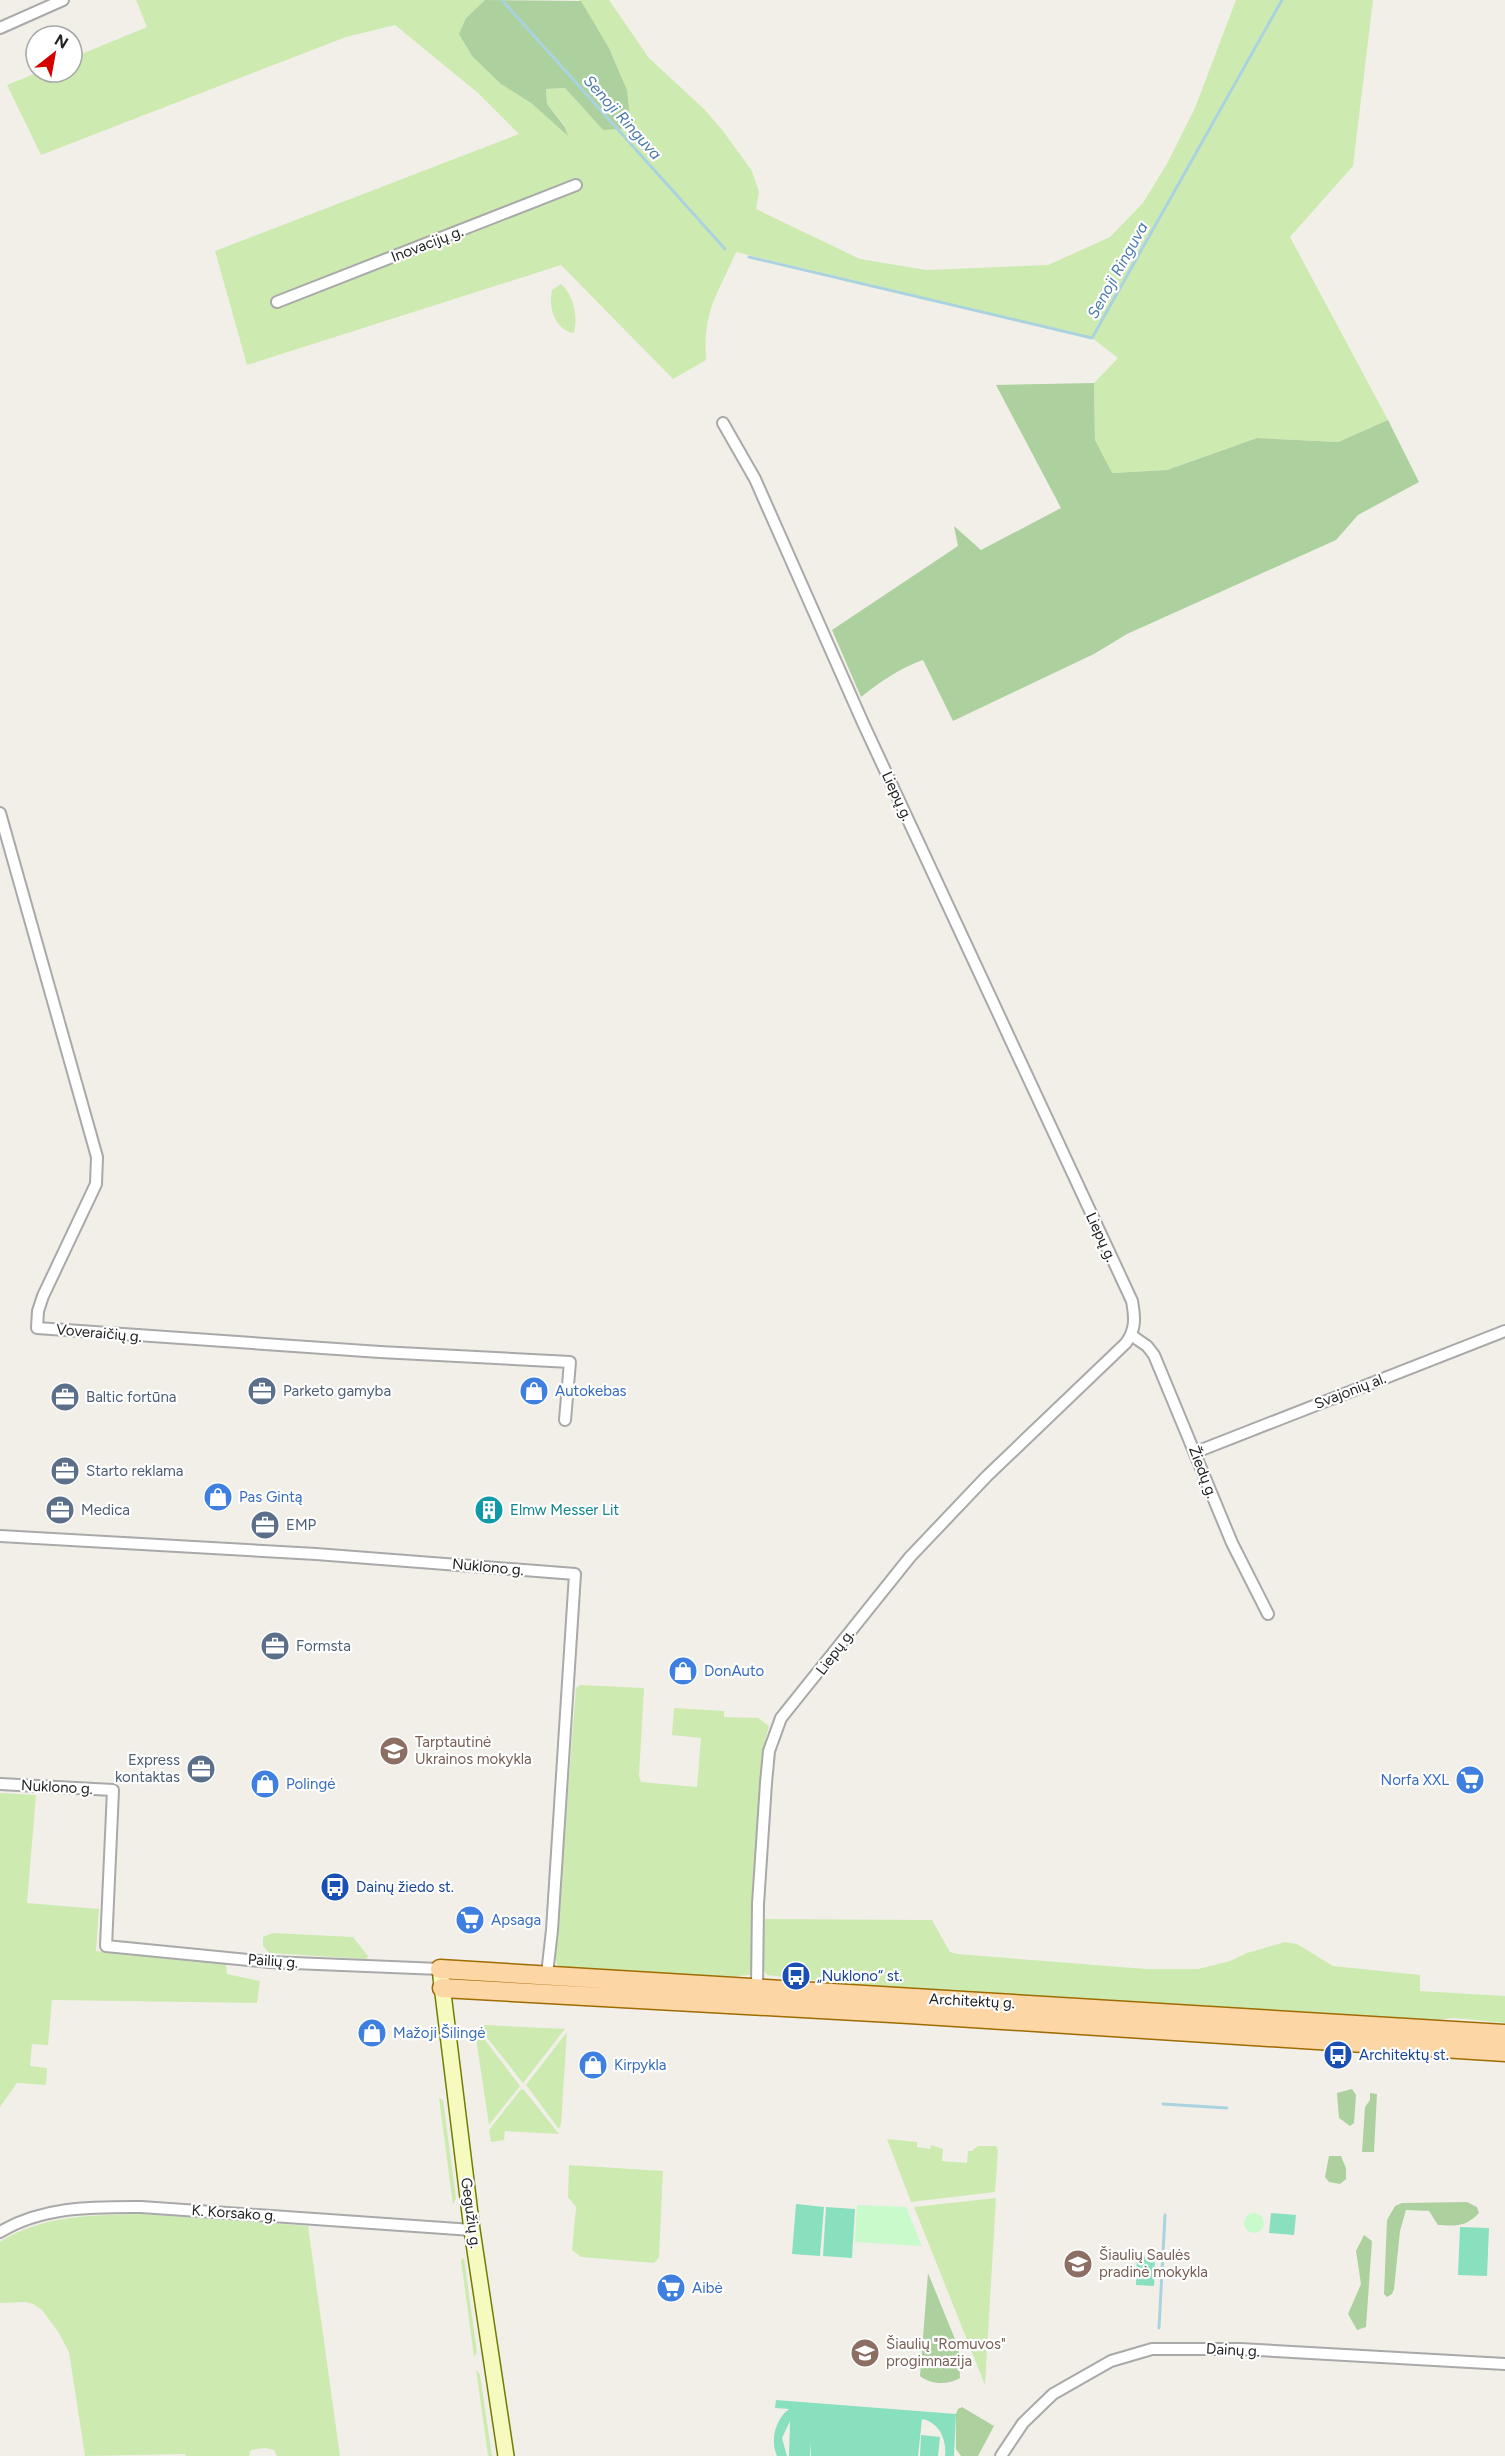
<svg xmlns="http://www.w3.org/2000/svg" width="1505" height="2456" viewBox="0 0 1505 2456" font-family="Figtree,sans-serif">
  <style>
    .grass { fill: #cdebb0 }
    .forest { fill: #add19e }
    .park { fill: #c8facc }
    .pitch { fill: #88e0be }
    .lines { fill: none; stroke-linecap: round; stroke-linejoin: round }
    .stream { stroke: #aad3df; stroke-width: 3 }
    .street-casing { stroke: #a9a9a9; stroke-width: 14 }
    .secondary-casing { stroke: #707d05; stroke-width: 18 }
    .primary-casing { stroke: #a06b00; stroke-width: 21 }
    .street { stroke: #fff; stroke-width: 10 }
    .secondary { stroke: #f7fabf; stroke-width: 15 }
    .primary { stroke: #fcd6a4; stroke-width: 18 }
    .labels { text-anchor: middle; stroke-width: 4.5; stroke-linejoin: round; paint-order: stroke }
    .street-label { font-size: 15px; fill: #222; stroke: #fff }
    .service-label { font-size: 15px; fill: #4e5e75; stroke: #fff; text-anchor: start }
    .shop-label { font-size: 15px; fill: #366cbe; stroke: #fff; text-anchor: start }
    .culture-label { font-size: 15px; fill: #0d838f; stroke: #fff; text-anchor: start }
    .education-label { font-size: 15px; fill: #785e54; stroke: #fff; text-anchor: start }
    .transit-label { font-size: 15px; fill: #164399; stroke: #fff; text-anchor: start }
    .water-label { font-size: 16px; font-style: italic; fill: #4a7aab; stroke: #fff }
  </style>
  <rect width="100%" height="100%" fill="#f2efe9"/>
  <path class="grass" d="M136,0h349l-19,18 35,66 30,19 36,32 -2,-9 -18,-22 -1,-15 19,-1 38,42 24,-40 -18,-42 -30,-48h30l40,58 55,51 19,22 29,40 7,21 -3,17 104,50 66,11 122,-5 62,-28 33,-34 25,-41 27,-54 41,-108h137l-20,166 -63,71 98,183 -50,22 -81,-4 -90,32 -56,3 -16,-33 -1,-57 24,-25 -26,-20 -356,-86c-19,44 -33,58 -30,108l-33,19 -112,-114 -314,100 -32,-114 304,-117 -41,-41 -83,-68 -49,12 -305,118 -34,-70 32,-13h33v-14l75,-31z
    M561,284c13,11 17,33 13,49 -19,-3 -26,-26 -22,-43z
    M580,1685l64,3 -5,88 2,6 56,5 4,-49 -29,-3 2,-27 50,3v6l34,1 11,8 -4,14 -13,232 -3,3 -30,3 -157,-10 -5,-4 -2,-7 21,-269z
    M0,1793l36,2 -9,108 72,6 -3,42 130,12 1,11 33,7 -3,22 -205,-3 -4,45 -16,-1 -2,22 17,2 -1,17 -29,-2 -17,24z
    M765,1919l167,1 18,32 7,2 189,15h52l32,-8 17,-8 38,-11 12,2 36,22 87,9v16l85,5v27l-51,-5 -28,3 -555,-34 -104,-12c-11,-13 -4,-40 -2,-56z
    M273,1933l80,4 15,19 -1,3 -98,-6 -6,-7v-9z
    M485,2025l80,4 -42,54 -42,-53v-4z
    M567,2032l-6,92 -2,5 -33,-44z
    M479,2036h3l38,50 -31,39 -13,-87z
    M521,2089l3,1 35,44 -54,-3 -1,9 -13,2 -2,-12z
    M439,2098l4,2 13,98 -3,7z
    M887,2139l30,3v5l13,2 1,-4 12,4 -1,12 25,2 1,-12h4l6,-5h18l2,4 -3,42 -84,10z
    M569,2165l94,6 -4,86 -5,6 -73,-6 -9,-7 4,-43 -8,-10z
    M996,2198l-11,187 -71,-178z
    M143,2214l165,12 32,230h-63l-3,-6 -9,-2 -14,2 -2,6h-63l-1,-2 -100,2 -16,-104 -10,-19 -17,-23 -9,-6 -7,-2 -26,1v-61c41,-27 95,-27 143,-28z
    M464,2258l13,94 -3,5 -13,-97z
    M476,2369l4,6 12,81h-4z"/>
  <path class="forest" d="M485,0l96,1 28,47 18,42 4,38 -28,2 -38,-42 -19,1 1,15 18,23 3,9 -37,-33 -30,-19 -29,-28 -13,-22 7,-16z
    M1094,383l1,57 17,33 55,-3 90,-32 81,4 50,-22 31,62 -61,33 -22,25 -209,94 -33,20 -141,67 -30,-61c-23,8 -43,22 -62,37l-29,-67 126,-84 -4,-20 27,24 80,-42 -65,-123z
    M1352,2089l4,6 -2,28 -4,3 -11,-8 -2,-25z
    M1370,2093l7,1 -3,58h-12l3,-45 5,-7z
    M1329,2156h12l5,12v11l-6,5 -11,-2 -4,-5z
    M1467,2202l10,5 2,6c-13,14 -23,13 -41,12l-9,-14 -23,-1 -6,21 -6,58 -2,5 -5,3 -3,-3 3,-74 8,-14 7,-3z
    M1364,2235l8,6 -6,86 -9,3 -9,-16 13,-30 -5,-33z
    M928,2273l31,76 1,29c-12,7 -29,7 -40,-2z
    M962,2407l32,19 -16,30h-17l-5,-7v-35l2,-5z"/>
  <path class="park" d="M857,2205l49,2 16,39 -67,-4z
    M1244 2223a10 10 0 1 1 20 0a10 10 0 1 1-20 0Z"/>
  <path class="pitch" d="M796,2204l28,3 -4,49 -28,-2z
    M826,2207l29,2 -3,49 -29,-2z
    M1271,2213l25,2 -2,20 -25,-2z
    M1460,2227l29,1 -2,48 -29,-1z
    M1137,2256l18,1 -1,29 -18,-1z
    M776,2400l180,14 -2,42h-9c2,-16 -6,-34 -23,-37l-4,37h-107v-14l-1,14h-21l1,-35 -8,17 5,18h-10c-7,-16 -2,-36 12,-47l-14,-1z
    M921,2435l19,2 -2,19h-18z"/>
  <g class="lines">
    <path class="stream" d="M502,0l223,249
      M749,257l343,81 190,-338
      M1163,2104l64,4
      M1159,2328l6,-113"/>
    <g class="street-casing">
      <path id="street" d="M0,28l63,-28
        M277,302l299,-117
        M723,423l32,56 108,244 269,578c3,17 4,28 -6,42l-139,133 -77,81 -129,161 -12,33 -3,32 -8,121 -1,84
        M0,813l97,344 -1,27 -53,112 -5,15 -1,17 343,24 190,10 -5,58
        M1131,1335l16,11 7,9 78,188 36,71
        M1196,1452l309,-121
        M0,1536l316,18 259,20 -23,356 -5,44
        M0,1784l113,6 -7,156 163,16 171,7
        M0,2232c43,-26 92,-25 141,-25l331,23
        M1001,2456l22,-33 30,-29 58,-33 41,-12h88l265,15"/>
    </g>
    <g class="secondary-casing">
      <path id="secondary" d="M441,1977l31,253 34,226"/>
    </g>
    <g class="primary-casing">
      <path id="primary" d="M440,1969l1065,65
        M442,1988l467,26 596,38"/>
    </g>
    <use href="#street" class="street"/>
    <use href="#secondary" class="secondary"/>
    <use href="#primary" class="primary"/>
  </g>
  <defs>
    <g id="office-disc" transform="scale(1.5)"><circle r="9.5" fill="#5c6f8a" stroke="#fff"/><path d="M-6-3h4V-5.5h4V-3h4V5H-6ZM-1-4.5V-3h2v-1.5ZM-6 0V1H6V0Z" fill="#fff"/></g>
    <g id="shop-disc" transform="scale(1.5)"><circle r="9.5" fill="#3f7fe0" stroke="#fff"/><path d="M-5-2.5h2.3a2.7 3.5 0 0 1 5.4 0H5L5.5 6h-11ZM-1.5-2.5h3a1.5 2.3 0 0 0-3 0Z" fill="#fff"/></g>
    <g id="building-disc" transform="scale(1.5)"><circle r="9.5" fill="#0f9aa8" stroke="#fff"/><path d="M-4-6H4V6H1V3H-1V6H-4ZM-2.5-4.3h1.7v1.8h-1.7ZM.8-4.3h1.7v1.8H.8ZM-2.5-1h1.7V.8h-1.7ZM.8-1h1.7V.8H.8Z" fill="#fff"/></g>
    <g id="school-disc" transform="scale(1.5)"><circle r="9.5" fill="#8d6e63" stroke="#fff"/><path d="M0-5L7-2L0 1L-7-2ZM-4 1L0 2.5L4 1V4Q0 6-4 4Z" fill="#fff"/></g>
    <g id="supermarket-disc" transform="scale(1.5)"><circle r="9.5" fill="#3f7fe0" stroke="#fff"/><path d="M-6-5.5h2.5l.6 2H6L4.5 2H-2.5L-4.4-4H-6ZM-1.5 3.2a1.3 1.3 0 1 0 .1 0ZM3 3.2a1.3 1.3 0 1 0 .1 0Z" fill="#fff"/></g>
    <g id="bus-disc" transform="scale(1.5)"><circle r="9.5" fill="#1a4fb4" stroke="#fff"/><path d="M-5-6H5V4H4V6H2V4H-2V6H-4V4H-5ZM-3.5-4V0h7V-4ZM-3.5 1.2v1.5H-2V1.2ZM2 1.2v1.5H3.5V1.2Z" fill="#fff"/></g>
  </defs>
  <g fill-rule="evenodd">
    <use href="#office-disc" x="262" y="1391"/>
    <use href="#shop-disc" x="534" y="1391"/>
    <use href="#office-disc" x="65" y="1397"/>
    <use href="#office-disc" x="65" y="1471"/>
    <use href="#shop-disc" x="218" y="1497"/>
    <use href="#office-disc" x="60" y="1510"/>
    <use href="#building-disc" x="489" y="1510"/>
    <use href="#office-disc" x="265" y="1525"/>
    <use href="#office-disc" x="275" y="1646"/>
    <use href="#shop-disc" x="683" y="1671"/>
    <use href="#school-disc" x="394" y="1751"/>
    <use href="#office-disc" x="201" y="1769"/>
    <use href="#supermarket-disc" x="1470" y="1780"/>
    <use href="#shop-disc" x="265" y="1784"/>
    <use href="#bus-disc" x="335" y="1887"/>
    <use href="#supermarket-disc" x="470" y="1920"/>
    <use href="#bus-disc" x="796" y="1976"/>
    <use href="#shop-disc" x="372" y="2033"/>
    <use href="#bus-disc" x="1338" y="2055"/>
    <use href="#shop-disc" x="593" y="2065"/>
    <use href="#school-disc" x="1078" y="2264"/>
    <use href="#supermarket-disc" x="671" y="2288"/>
    <use href="#school-disc" x="865" y="2353"/>
  </g>
  <g class="labels">
    <g class="street-label">
      <text transform="translate(427 244) rotate(-21)" y="5">Inovacijų g.</text>
      <text transform="translate(897 796) rotate(65)" y="5">Liepų g.</text>
      <text transform="translate(1101 1237) rotate(65)" y="5">Liepų g.</text>
      <text transform="translate(99 1333) rotate(5)" y="5">Voveraičių g.</text>
      <text transform="translate(1350 1391) rotate(-21)" y="5">Svajonių al.</text>
      <text transform="translate(1203 1472) rotate(69)" y="5">Žiedų g.</text>
      <text transform="translate(488 1567) rotate(5)" y="5">Nuklono g.</text>
      <text transform="translate(835 1652) rotate(-53)" y="5">Liepų g.</text>
      <text transform="translate(57 1787) rotate(3)" y="5">Nuklono g.</text>
      <text transform="translate(273 1961) rotate(4)" y="5">Pailių g.</text>
      <text transform="translate(972 2001) rotate(3)" y="5">Architektų g.</text>
      <text transform="translate(234 2213) rotate(4)" y="5">K. Korsako g.</text>
      <text transform="translate(471 2213) rotate(82)" y="5">Gegužių g.</text>
      <text transform="translate(1233 2350) rotate(3)" y="5">Dainų g.</text>
    </g>
    <g class="service-label">
      <text x="283" y="1396">Parketo gamyba</text>
      <text x="86" y="1402">Baltic fortūna</text>
      <text x="86" y="1476">Starto reklama</text>
      <text x="81" y="1515">Medica</text>
      <text x="286" y="1530">EMP</text>
      <text x="296" y="1651">Formsta</text>
      <text x="180" y="1765" text-anchor="end">Express<tspan x="180" dy="17">kontaktas</tspan></text>
    </g>
    <g class="shop-label">
      <text x="555" y="1396">Autokebas</text>
      <text x="239" y="1502">Pas Gintą</text>
      <text x="704" y="1676">DonAuto</text>
      <text x="1449" y="1785" text-anchor="end">Norfa XXL</text>
      <text x="286" y="1789">Polingė</text>
      <text x="491" y="1925">Apsaga</text>
      <text x="393" y="2038">Mažoji Šilingė</text>
      <text x="614" y="2070">Kirpykla</text>
      <text x="692" y="2293">Aibė</text>
    </g>
    <g class="culture-label">
      <text x="510" y="1515">Elmw Messer Lit</text>
    </g>
    <g class="education-label">
      <text x="415" y="1747">Tarptautinė<tspan x="415" dy="17">Ukrainos mokykla</tspan></text>
      <text x="1099" y="2260">Šiaulių Saulės<tspan x="1099" dy="17">pradinė mokykla</tspan></text>
      <text x="886" y="2349">Šiaulių "Romuvos"<tspan x="886" dy="17">progimnazija</tspan></text>
    </g>
    <g class="transit-label">
      <text x="356" y="1892">Dainų žiedo st.</text>
      <text x="817" y="1981">„Nuklono“ st.</text>
      <text x="1359" y="2060">Architektų st.</text>
    </g>
    <g class="water-label">
      <text transform="translate(623 117) rotate(48)" y="6">Senoji Ringuva</text>
      <text transform="translate(1117 270) rotate(-61)" y="6">Senoji Ringuva</text>
    </g>
  </g>
  <g transform="translate(54 54) rotate(31)"><circle r="28" fill="#ffffff" stroke="#a7a7a7" stroke-width="1.5"/>
  <path d="M0-4.5L10 22L0 15L-10 22Z" fill="#d40000"/>
  <text y="-9" font-size="16" font-weight="bold" text-anchor="middle" fill="#222222">N</text>
  </g>
</svg>
